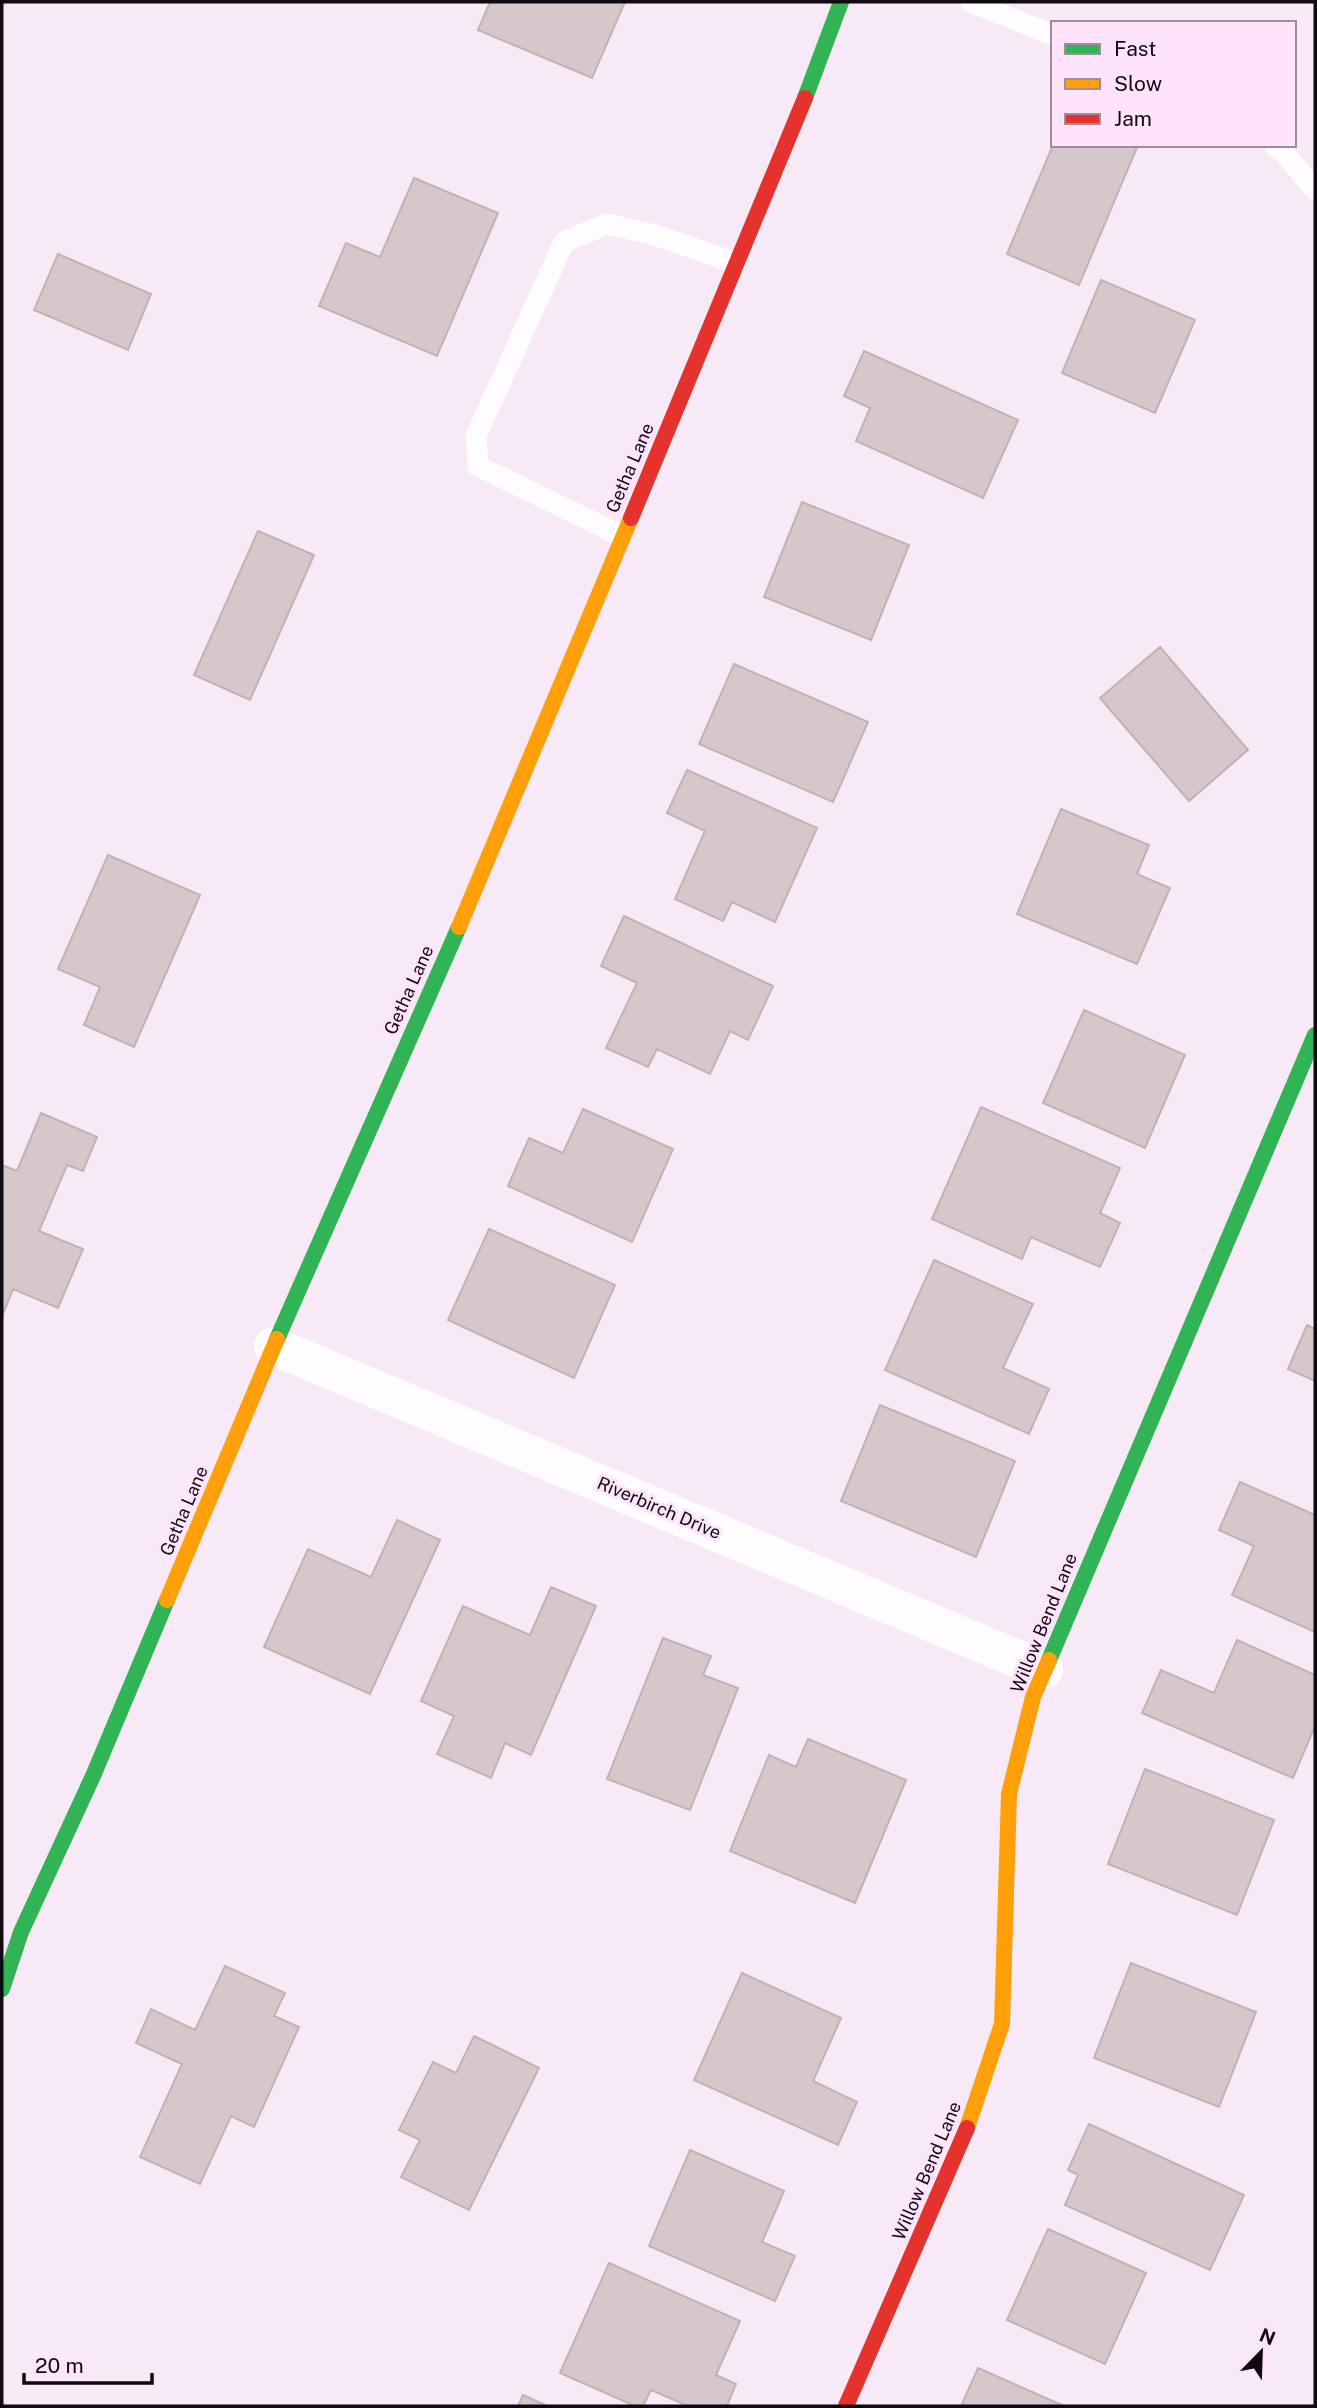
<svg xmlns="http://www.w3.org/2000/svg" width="1317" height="2408" viewBox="0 0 1317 2408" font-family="'Public Sans',sans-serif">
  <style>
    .building { fill: #d6c8ca; stroke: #bfb3b5; stroke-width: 2 }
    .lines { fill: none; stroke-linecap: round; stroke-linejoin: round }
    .lane { stroke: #fefcfe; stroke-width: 21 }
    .street { stroke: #fefcfe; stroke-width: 38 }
    .fast { stroke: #30b455; stroke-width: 16 }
    .slow { stroke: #ff9f0a; stroke-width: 16 }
    .jam { stroke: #e5322d; stroke-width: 16 }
    .labels { text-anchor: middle; stroke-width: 6; stroke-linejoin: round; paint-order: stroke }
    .street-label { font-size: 18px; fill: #120a12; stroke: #fee3fb }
  </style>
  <rect width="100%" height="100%" fill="#f8e9f6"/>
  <path class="building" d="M490,2h135l-33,76 -114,-48z
    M1053,145h85l-59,140 -72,-31z
    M414,178l84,35 -61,143 -118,-50 27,-63 34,14z
    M58,254l93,40 -23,56 -94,-40z
    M1101,280l94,40 -40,93 -93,-40z
    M864,351l154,69 -35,78 -127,-57 14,-33 -26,-12z
    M802,502l107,43 -38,95 -107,-43z
    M258,531l56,24 -64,145 -56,-25z
    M1160,647l88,103 -59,51 -89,-103z
    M734,664l134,58 -35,80 -134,-58z
    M687,770l130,58 -42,94 -43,-20 -9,19 -48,-22 30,-68 -38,-18z
    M1061,809l88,36 -12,29 33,14 -33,76 -120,-50z
    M108,855l92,40 -66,152 -50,-22 16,-38 -42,-18z
    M624,916l149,70 -25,54 -18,-9 -20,43 -53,-25 -9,18 -42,-19 31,-65 -36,-17z
    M1084,1010l101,45 -40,93 -102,-45z
    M981,1107l139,61 -20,45 20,10 -20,44 -69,-30 -9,22 -90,-40z
    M583,1109l90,40 -41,93 -124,-56 21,-48 34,15z
    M41,1113l56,24 -14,34 -16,-6 -28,66 44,18 -25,59 -45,-19 -11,27v-151l15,6z
    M489,1229l126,56 -41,93 -126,-58z
    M934,1260l99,44 -30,64 46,21 -20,45 -144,-64z
    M1307,1325l8,4v52l-27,-12z
    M880,1405l135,56 -39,96 -135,-56z
    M1240,1482l75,33v117l-83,-37 22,-49 -35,-16z
    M397,1520l43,20 -70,154 -106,-47 44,-98 63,28z
    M551,1587l45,19 -65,149 -26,-12 -14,35 -54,-24 17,-38 -33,-15 42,-95 67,29z
    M663,1638l48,18 -8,19 35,13 -48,122 -83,-31z
    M1237,1640l78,35v51l-22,52 -151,-65 19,-43 53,23z
    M808,1739l98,41 -51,123 -125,-52 39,-96 27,12z
    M1145,1769l129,51 -37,95 -129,-51z
    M1131,1963l125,49 -37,95 -125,-49z
    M225,1966l60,27 -11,23 25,11 -45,100 -23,-11 -31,68 -60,-27 42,-93 -46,-21 15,-34 44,21z
    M742,1973l99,45 -28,63 44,21 -19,43 -144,-65z
    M474,2036l65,32 -70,142 -68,-33 19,-37 -21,-10 34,-68 23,11z
    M1089,2124l155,71 -34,75 -145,-65 13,-30 -10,-5z
    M690,2150l94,41 -22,51 33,14 -20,45 -126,-55z
    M1048,2229l98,44 -41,91 -98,-44z
    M609,2263l131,58 -24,54 20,9 -9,22h-39l-37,-16 -8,16h-8l-75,-33z
    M978,2368l86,38h-103z
    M523,2395l24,11h-29z"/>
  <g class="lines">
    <path class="lane" d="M971,2l82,33
      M1274,145l11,9 30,36
      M622,536l-144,-70 -2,-30 88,-194 43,-18 48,11 81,28"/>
    <path class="street" d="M273,1346l771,324"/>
    <path class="fast" d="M805,98l36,-96
      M277,1339l182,-412
      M1049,1660l266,-625
      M2,1989l19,-57 72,-156 74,-176"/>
    <path class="slow" d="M459,927l172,-409
      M167,1600l110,-261
      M967,2128l35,-104 7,-230 24,-97 16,-37"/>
    <path class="jam" d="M631,518l174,-420
      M846,2406l121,-278"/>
  </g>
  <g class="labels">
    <g class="street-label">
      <text transform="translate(630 468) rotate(-67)" y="6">Getha Lane</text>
      <text transform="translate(409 990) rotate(-66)" y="6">Getha Lane</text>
      <text transform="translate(659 1508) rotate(23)" y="6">Riverbirch Drive</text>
      <text transform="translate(184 1511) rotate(-67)" y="6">Getha Lane</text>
      <text transform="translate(1044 1623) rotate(-68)" y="6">Willow Bend Lane</text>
      <text transform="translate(927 2171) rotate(-67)" y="6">Willow Bend Lane</text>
    </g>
  </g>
  <rect width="1317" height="2408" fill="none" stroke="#120a12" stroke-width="7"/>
  <rect x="1051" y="21" width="245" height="126" fill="#fee3fb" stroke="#a08c9e" stroke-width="2"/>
  <rect x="1065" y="44" width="35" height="10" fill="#30b455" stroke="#a08c9e" stroke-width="2"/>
  <text x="1114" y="56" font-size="21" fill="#120a12">Fast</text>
  <rect x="1065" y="79" width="35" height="10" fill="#ff9f0a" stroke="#a08c9e" stroke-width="2"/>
  <text x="1114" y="91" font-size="21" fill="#120a12">Slow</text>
  <rect x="1065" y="114" width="35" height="10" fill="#e5322d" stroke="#a08c9e" stroke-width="2"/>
  <text x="1114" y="126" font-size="21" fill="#120a12">Jam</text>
  <g transform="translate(1261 2352) rotate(23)" stroke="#fee3fb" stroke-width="5" paint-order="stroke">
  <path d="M0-5L12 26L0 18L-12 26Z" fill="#120a12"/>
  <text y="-10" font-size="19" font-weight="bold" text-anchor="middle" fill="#120a12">N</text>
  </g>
  <path d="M24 2373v10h128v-10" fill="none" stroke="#120a12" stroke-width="3.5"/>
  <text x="35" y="2373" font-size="21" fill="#120a12" stroke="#fee3fb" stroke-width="5" paint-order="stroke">20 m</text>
</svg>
